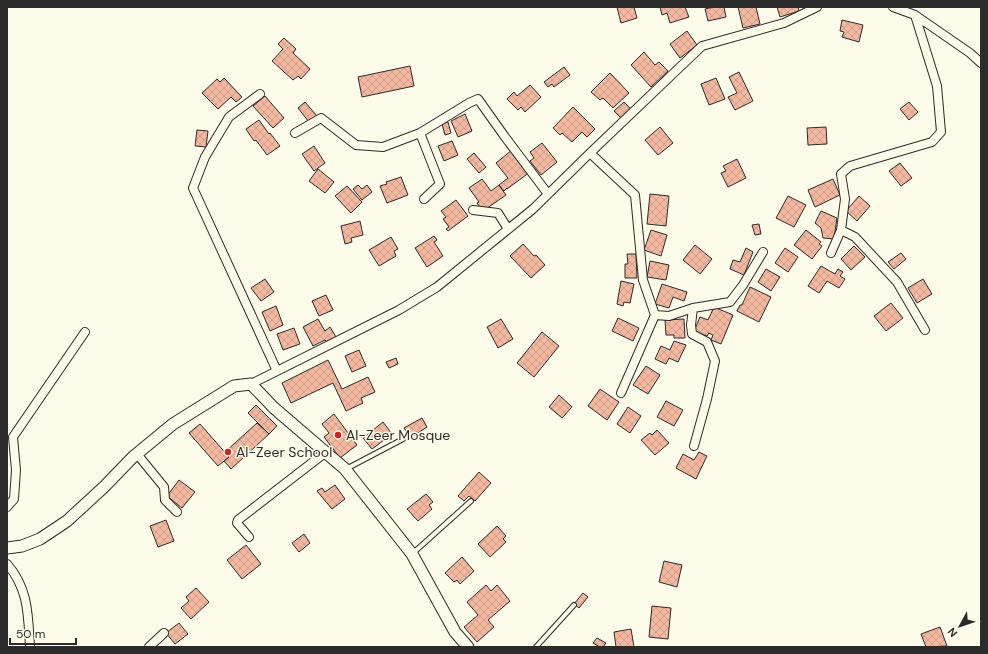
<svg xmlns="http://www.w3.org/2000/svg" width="988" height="654" viewBox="0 0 988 654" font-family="'DM Sans',sans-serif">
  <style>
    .building { fill: url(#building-cross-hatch); stroke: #2b2b2b }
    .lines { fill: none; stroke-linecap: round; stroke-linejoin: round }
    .lane-casing { stroke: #2b2b2b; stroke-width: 6 }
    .street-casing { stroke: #2b2b2b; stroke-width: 10 }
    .secondary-casing { stroke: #2b2b2b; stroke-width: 13 }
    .lane { stroke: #fdfbea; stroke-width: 4 }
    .street { stroke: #fdfbea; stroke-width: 8 }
    .secondary { stroke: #fdfbea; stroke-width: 11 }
    .poi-dot { fill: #c62828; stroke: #fdfbea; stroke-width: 1.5 }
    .labels { text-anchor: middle; stroke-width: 3; stroke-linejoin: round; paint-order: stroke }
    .poi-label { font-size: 14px; fill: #2b2b2b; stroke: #fdfbea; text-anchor: start }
  </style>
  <defs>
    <pattern id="building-cross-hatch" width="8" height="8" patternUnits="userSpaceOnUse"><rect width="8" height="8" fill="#f2b8a0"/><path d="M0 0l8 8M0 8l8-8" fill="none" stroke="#d09e8a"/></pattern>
  </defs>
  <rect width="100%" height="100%" fill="#fdfbea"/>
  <path class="building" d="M617,7h17l3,11 -16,5z
    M660,7h25l4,10 -19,6 -3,-10 -5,2z
    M714,7h10l2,10 -18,4 -3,-12z
    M738,7h18l4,17 -17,4z
    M777,7h21l1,4 -19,6z
    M842,20l21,5 -4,17 -17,-5 2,-5 -4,-1z
    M687,31l10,14 -17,13 -10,-14z
    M284,38l12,11 -3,4 17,16 -9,10 -3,-3 -5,4 -21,-19 11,-12 -5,-5z
    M644,52l11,13 4,-3 9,9 -17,16 -20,-22z
    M410,66l4,20 -52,11 -4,-20z
    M564,67l6,8 -16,12 -2,-3 -4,3 -4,-5z
    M739,72l14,29 -18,9 -7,-13 9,-4 -8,-16z
    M610,73l19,20 -16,15 -10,-10 -3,2 -9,-8z
    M224,78l18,19 -6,5 -5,-5 -13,12 -16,-16 15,-14 3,3z
    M716,78l9,21 -16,6 -8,-21z
    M530,85l11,12 -16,15 -4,-5 -3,3 -11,-11 7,-7 3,4z
    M265,96l19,22 -11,10 -20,-22z
    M305,102l12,14 -8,6 -11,-14z
    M624,102l7,7 -10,9 -7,-7z
    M909,102l9,10 -9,8 -9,-11z
    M573,107l22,22 -8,8 -5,-5 -10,10 -10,-9 -2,2 -7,-7z
    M465,114l7,17 -14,6 -7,-16z
    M259,120l10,14 1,-1 10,13 -13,9 -11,-15 -2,1 -8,-12z
    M448,122l3,11 -6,2 -3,-11z
    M660,127l13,16 -15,12 -13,-15z
    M826,127l1,17 -19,1 -1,-17z
    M197,130l11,1 -2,16 -11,-1z
    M452,141l6,14 -14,6 -6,-15z
    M542,143l15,19 -16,13 -11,-14 4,-3 -4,-6z
    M314,146l11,17 -11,8 -12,-17z
    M512,150l18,22 -23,17v-1l-3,3 -5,-6 9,-7 -12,-15z
    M474,153l12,14 -7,6 -12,-14z
    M737,159l9,19 -18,9 -7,-14 5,-2 -3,-5z
    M900,163l12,15 -11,8 -12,-15z
    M318,169l16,13 -9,11 -16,-12z
    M401,177l7,18 -21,8 -7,-17 7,-2 -1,-2z
    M482,179l9,12 8,-6 7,10 -23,16 -6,-8 2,-1 -10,-14z
    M833,179l7,16 -25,12 -7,-17z
    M358,185l4,4 5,-4 5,7 -10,8 -9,-11z
    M347,186l15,16 -11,11 -16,-17z
    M650,194l19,2 -3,30 -19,-2z
    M788,196l18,9 -12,22 -18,-9z
    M859,196l11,10 -13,15 -11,-10z
    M456,200l12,16 -20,15 -2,-2 3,-2 -6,-8 3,-2 -5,-6z
    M821,211l16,7 -3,21 -11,-1 -2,-10 -6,-5z
    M360,221l3,14 -12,3 1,4 -7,2 -4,-18z
    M759,224l2,10 -6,1 -3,-10z
    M651,230l16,5 -6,21 -17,-6z
    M806,230l15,12 -2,2 3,2 -10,13 -18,-14z
    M434,236l3,4 -3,2 9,14 -16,11 -12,-19z
    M391,237l7,12 -4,2 2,5 -17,10 -10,-16z
    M523,244l11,12 2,-1 9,10 -14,13 -21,-22z
    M695,245l17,14 -12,15 -17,-14z
    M854,246l11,11 -14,13 -10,-11z
    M746,248l7,4 -9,23 -14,-6 3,-9 7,2z
    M785,248l13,9 -10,15 -13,-9z
    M901,253l5,6 -12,10 -6,-7z
    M627,254h9l1,24h-12v-14h3z
    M650,261l19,4 -3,15 -19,-3z
    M821,266l14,8 3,-5 5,3 -3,4 5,3 -6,9 -12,-7 -8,12 -11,-7z
    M766,269l14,8 -9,14 -13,-9z
    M265,279l9,13 -13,9 -10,-13z
    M923,279l9,15 -15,9 -9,-15z
    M621,281l13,3 -4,19 -6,-1 -1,4 -6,-2z
    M662,284l25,8 -3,9 -11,-4 -4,11 -14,-4z
    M750,287l21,10 -12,25 -22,-11 3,-6h2z
    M326,295l7,15 -14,6 -7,-15z
    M891,303l12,15 -17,13 -12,-15z
    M276,306l7,19 -13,6 -8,-19z
    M714,307l19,8 -12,29 -10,-4 2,-5 -4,-2 -2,3 -13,-5 6,-14 8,3z
    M618,318l21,10 -6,13 -21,-10z
    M318,319l7,12 5,-4 6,10 -9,5 -2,-2 -12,6 -10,-19z
    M501,319l12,20 -15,9 -11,-21z
    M684,319l1,19h-11v-3h-8l-1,-15z
    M294,328l6,16 -17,6 -6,-16z
    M542,332l17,14 -25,31 -17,-14z
    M674,341l12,4 -8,17 -9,-4 -3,6 -11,-5 6,-13 9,4z
    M359,350l7,16 -14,6 -7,-16z
    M396,358l2,6 -9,4 -3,-6z
    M328,360l14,29 26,-12 7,15 -14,6 2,5 -17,8 -13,-28 -42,20 -9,-20z
    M646,366l14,9 -12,19 -15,-9z
    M600,389l19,13 -12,18 -19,-14z
    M559,395l13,12 -10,11 -13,-11z
    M666,401l17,9 -9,16 -17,-9z
    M256,405l21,21 -8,8 -21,-21z
    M628,407l13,9 -11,17 -13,-9z
    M334,414l23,31 -17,13 -16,-21 5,-4 -7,-9z
    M422,418l5,9 -17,11 -6,-10z
    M383,422l9,12 -20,15 -9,-11z
    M257,423l12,11 -38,35 -7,-8 5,-4 -4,-5z
    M200,424l29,33 -11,9 -29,-33z
    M657,430l12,13 -14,12 -14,-15 9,-7 2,2z
    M699,452l8,4 -11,23 -20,-11 7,-14 11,6z
    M479,472l12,11 -16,18 -6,-5 -5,5 -6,-5z
    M179,480l16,12 -13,16 -15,-12z
    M335,485l10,14 -13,10 -15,-18 5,-3 3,4z
    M426,494l7,8 -4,3 3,4 -14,12 -11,-12z
    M166,520l8,21 -16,6 -8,-21z
    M497,526l9,10 -3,3 3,3 -16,15 -12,-13z
    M304,534l6,9 -11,9 -7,-9z
    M246,545l15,19 -19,15 -15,-19z
    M462,557l12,14 -14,13 -3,-4 -3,2 -9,-9z
    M664,561l18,4 -5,22 -18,-5z
    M486,585l5,6 6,-6 13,16 -22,19 6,7 -17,15 -13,-15 14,-12 -11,-13z
    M196,588l13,14 -18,17 -10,-11 8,-7 -3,-4z
    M583,593l5,4 -9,11 -5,-4z
    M652,606l19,2 -3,31 -19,-2z
    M179,623l9,11 -13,10 -9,-11z
    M940,627l7,19 -21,1 -5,-13z
    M631,629l3,18h-18l-2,-15z
    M597,638l9,5 -3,4h-3l-7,-4z"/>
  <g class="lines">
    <g class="lane-casing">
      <path id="lane" d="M346,469l57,-30
        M412,554l59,-53
        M536,647l38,-42"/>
    </g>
    <g class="street-casing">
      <path id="street" d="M893,7l22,8 55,38 11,10
        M260,94l-31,23 -24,40 -12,31 84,183
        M295,133l26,-15 35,27 27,2 37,-14 49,-30 9,-4 27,38 43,57
        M420,133l20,51 -16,15
        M590,153l45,42 8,85 12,35 -34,78
        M473,210l25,3 10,16
        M841,230l14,7 42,45 28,48
        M831,253l10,-23 4,-31 -4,-25 9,-8 82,-24 9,-10 -4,-46 -22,-71
        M693,308l-2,17 1,9 15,8 8,19 -8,38 -13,47
        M655,315l14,1 24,-8 37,-6 13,-17 20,-33
        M251,384l148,-74 38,-23 96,-78 57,-56 112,-107 82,-23 33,-16
        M137,454l27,33 1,13 12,12
        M7,507l7,-8 2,-29 -3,-33 72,-105
        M249,537l-12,-14 1,-3 88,-68
        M7,564c22,25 21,52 23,83
        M149,647l15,-14"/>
    </g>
    <g class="secondary-casing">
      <path id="secondary" d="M7,548l15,-2 18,-7 27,-18 37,-34 29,-30 40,-33 61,-38 17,-2 23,24 71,61 67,85 43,78 13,15"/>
    </g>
    <use href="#lane" class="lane"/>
    <use href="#street" class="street"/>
    <use href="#secondary" class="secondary"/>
  </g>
  <g class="poi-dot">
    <circle cx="338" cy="435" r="4"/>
    <circle cx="228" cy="452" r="4"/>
  </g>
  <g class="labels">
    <g class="poi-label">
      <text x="346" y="440">Al-Zeer Mosque</text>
      <text x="236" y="457">Al-Zeer School</text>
    </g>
  </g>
  <rect width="988" height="654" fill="none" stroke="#2b2b2b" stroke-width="16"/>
  <g transform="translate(960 626) rotate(230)" stroke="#fdfbea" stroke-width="3" paint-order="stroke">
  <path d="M0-3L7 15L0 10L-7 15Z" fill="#2b2b2b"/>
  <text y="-6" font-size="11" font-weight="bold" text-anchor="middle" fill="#2b2b2b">N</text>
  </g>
  <path d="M10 638v6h66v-6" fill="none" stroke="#2b2b2b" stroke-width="2"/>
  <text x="16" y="638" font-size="12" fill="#2b2b2b" stroke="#fdfbea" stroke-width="3" paint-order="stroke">50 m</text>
</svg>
